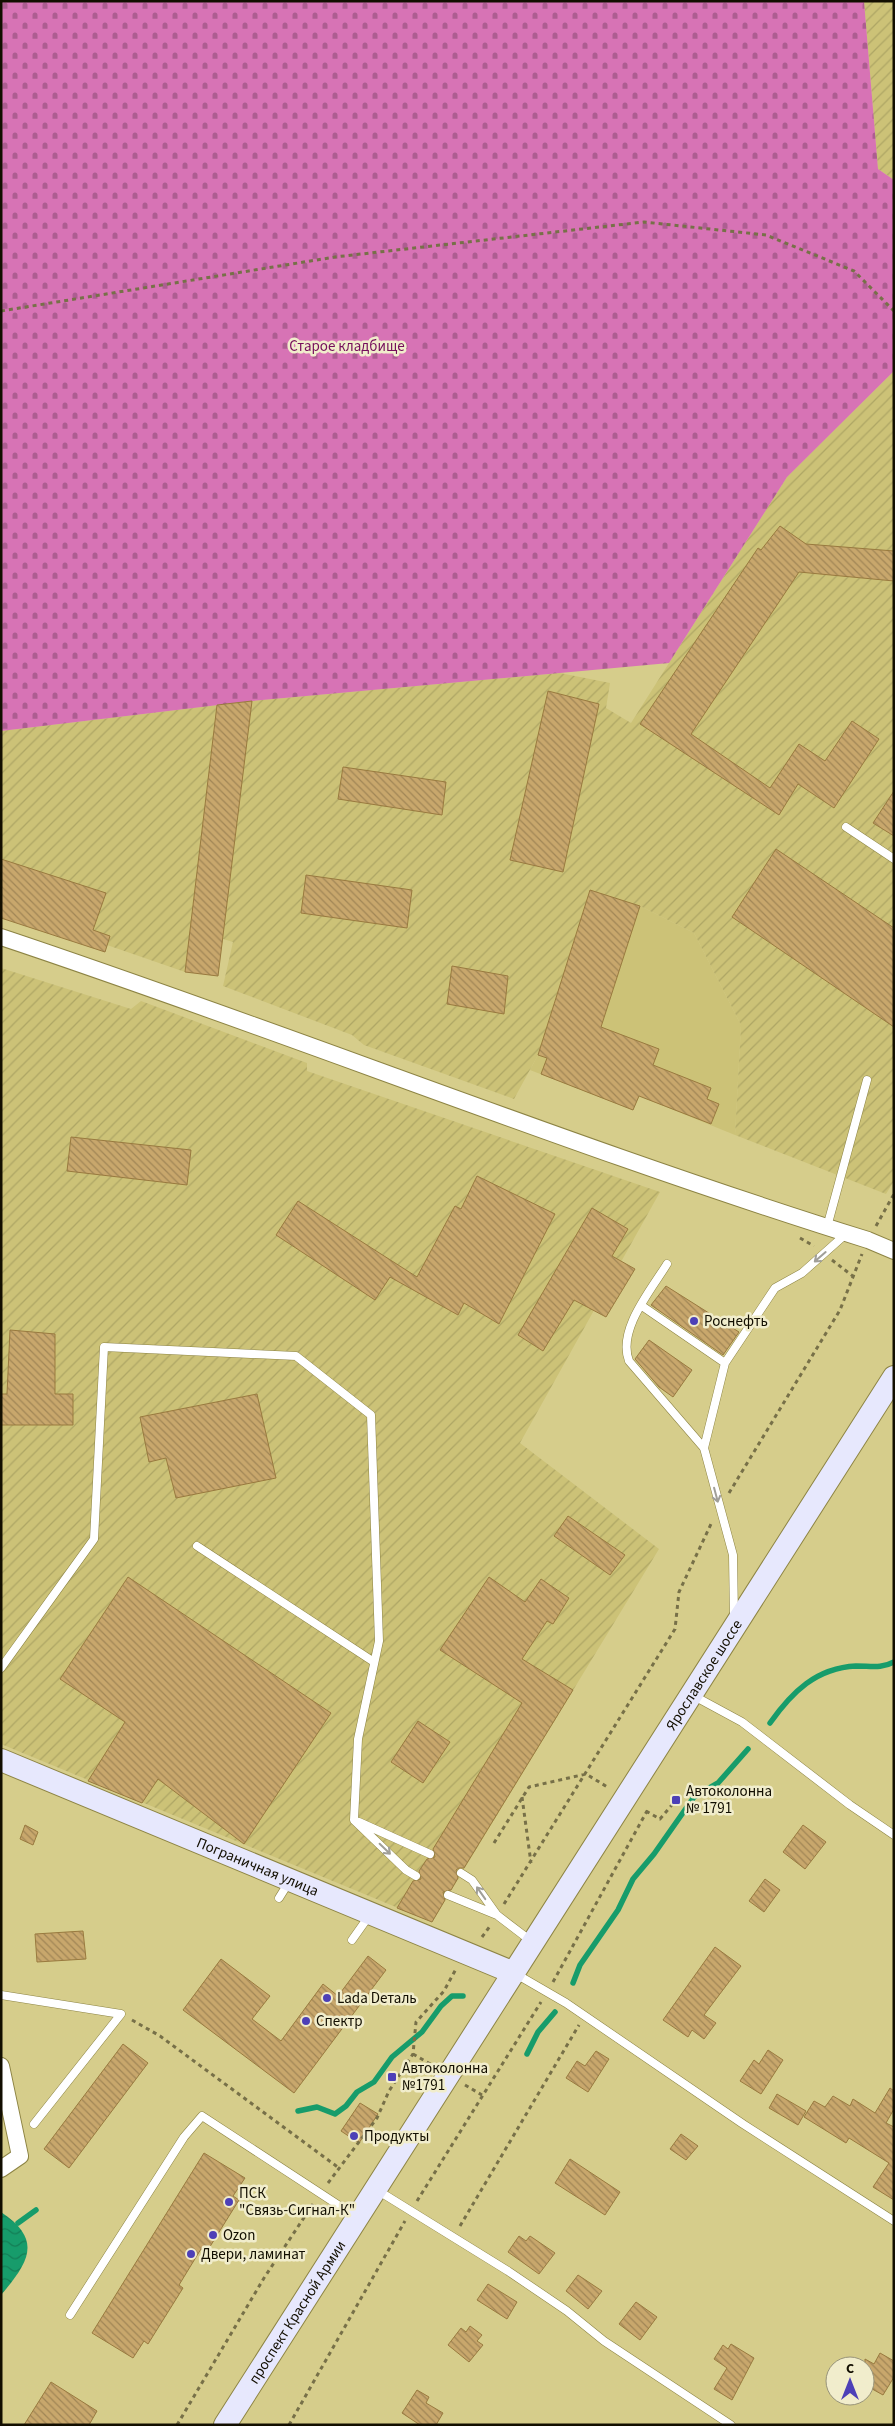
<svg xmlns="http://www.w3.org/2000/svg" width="895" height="2426" viewBox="0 0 895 2426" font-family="'Source Sans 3',sans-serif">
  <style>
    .built { fill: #ccc277 }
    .industrial { fill: url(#industrial-furrows) }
    .cemetery { fill: url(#cemetery-stones) }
    .water { fill: url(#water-waves) }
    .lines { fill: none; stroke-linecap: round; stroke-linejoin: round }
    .stream { stroke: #179c6b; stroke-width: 5.5 }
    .building { fill: url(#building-back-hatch); stroke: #997a3f }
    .lane-casing { stroke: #8d8444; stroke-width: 9 }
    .street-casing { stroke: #8d8444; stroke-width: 18 }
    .secondary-casing { stroke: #8d8444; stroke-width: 24 }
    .path { stroke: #777048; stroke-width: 3; stroke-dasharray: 4 4; stroke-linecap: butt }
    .lane { stroke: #fff; stroke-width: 8 }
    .street { stroke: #fff; stroke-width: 16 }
    .secondary { stroke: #e7e8fd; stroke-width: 22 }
    .oneway { stroke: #a09f99 }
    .poi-dot { fill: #4d40b7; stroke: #f1edcc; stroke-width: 2 }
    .labels { text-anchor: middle; stroke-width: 5; stroke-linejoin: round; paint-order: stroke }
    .park-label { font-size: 15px; fill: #750e5b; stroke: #f1edcc }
    .poi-label { font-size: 15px; fill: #120e00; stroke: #f1edcc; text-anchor: start }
    .street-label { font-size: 15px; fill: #120e00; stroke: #f1edcc }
  </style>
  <defs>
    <pattern id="industrial-furrows" width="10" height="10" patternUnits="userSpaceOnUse" patternTransform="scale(1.25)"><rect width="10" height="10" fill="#ccc277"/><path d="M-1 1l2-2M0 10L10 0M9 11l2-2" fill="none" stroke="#aea665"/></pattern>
    <pattern id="cemetery-stones" width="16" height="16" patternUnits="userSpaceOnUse" patternTransform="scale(1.25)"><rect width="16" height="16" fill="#d773b5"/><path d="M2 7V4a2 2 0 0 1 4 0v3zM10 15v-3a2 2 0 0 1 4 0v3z" fill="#ad5d91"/></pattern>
    <pattern id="water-waves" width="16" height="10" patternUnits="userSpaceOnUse" patternTransform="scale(1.25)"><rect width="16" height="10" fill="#179c6b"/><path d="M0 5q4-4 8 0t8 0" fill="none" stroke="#137e56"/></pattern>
    <pattern id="building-back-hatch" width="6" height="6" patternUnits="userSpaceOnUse" patternTransform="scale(1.25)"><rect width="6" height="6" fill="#c8a76c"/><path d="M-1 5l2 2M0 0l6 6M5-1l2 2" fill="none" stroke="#a18656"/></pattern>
  </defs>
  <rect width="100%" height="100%" fill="#d6cd8b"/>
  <path class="built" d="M590,890l50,16 54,27 47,92 -6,110 -96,-39 -6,14 -103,-40 8,-15z"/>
  <path class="industrial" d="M864,1h30v179l-16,-11z
    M894,371v810l-8,13 -151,-59 6,-110 -47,-92 -54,-27 -50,-15 -52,164 -24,44 -150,-54 -12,-10 -129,-49 10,-44 -10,-3 -5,37 -33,-4 -78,-27 -106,-27v-187l251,-30 308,-28 50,10 -4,25 25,15 156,-246z
    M1,968l130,41 10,-8 166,62v8l353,121 -140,251 139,106 -227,373 -431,-178z"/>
  <path class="cemetery" d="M1,1h863l14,168 16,11v191l-107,106 -118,186 -417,38 -251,30z"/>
  <path class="water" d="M1,2212c42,28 28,50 0,83z"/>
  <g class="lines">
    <path class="stream" d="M770,1723c22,-31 46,-55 86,-57 15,0 25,3 38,-4
      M573,1983l7,-18 38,-55 15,-31 21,-25 40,-57 24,-14 30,-34
      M527,2054l11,-22 17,-20
      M298,2111l19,-4 18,7 11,-8 11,-14 17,-10 18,-25 30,-25 19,-26 11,-10h11
      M18,2223l18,-13"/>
  </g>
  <path class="building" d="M780,526l26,18 88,7v30l-95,-9 -108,162 79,54 29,-44 26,17 27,-40 27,18 -45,69 -36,-24 -19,31 -139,-91 118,-176 3,2z
    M548,691l51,13 -36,168 -53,-12z
    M252,701l-34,275 -33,-4 32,-267z
    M343,767l103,15 -4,33 -104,-16z
    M894,791v45l-21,-13z
    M776,849l118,79v99l-162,-110z
    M1,859l105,34 -13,37 17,6 -5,16 -104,-34z
    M306,875l106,15 -5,38 -106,-15z
    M590,890l50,16 -39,121 58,22 -6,16 58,23 -4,11 12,5 -8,20 -72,-28 -6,14 -92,-36 6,-16 -9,-3z
    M452,966l56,10 -4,38 -57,-10z
    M71,1137l120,13 -4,35 -120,-14z
    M477,1176l78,38 -56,110 -35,-21 -6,12 -68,-38 -15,23 -99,-65 22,-34 119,76 38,-71 6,3z
    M592,1208l36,21 -16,27 23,13 -29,48 -32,-17 -31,51 -25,-16z
    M666,1286l73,46 -16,23 -72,-50z
    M10,1330l45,4v60h18v31h-72v-31h6z
    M649,1340l43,30 -19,27 -14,-10 -24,-28z
    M257,1394l19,84 -100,20 -10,-40 -17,4 -9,-45z
    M568,1516l57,39 -15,20 -56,-39z
    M128,1577l203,136 -87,131 -86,-65 -16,24 -54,-22 37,-59 -65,-43z
    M489,1577l36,25 16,-23 28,19 -16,26 -6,-3 -25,38 51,31 -109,178h-5l-3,2 2,8 -7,12 -8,2 2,8 -13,22 -35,-14 16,-27 8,-2 -2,-8 8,-12 8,-2 -2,-8 89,-146 -82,-53z
    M418,1721l32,21 -27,41 -32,-21z
    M25,1825l13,7 -5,13 -13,-6z
    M803,1825l23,17 -21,27 -22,-17z
    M765,1879l15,11 -16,22 -15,-11z
    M83,1931l3,28 -49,3 -2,-28z
    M715,1947l26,19 -37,49 12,8 -12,16 -12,-9 -4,7 -25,-17z
    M368,1956l18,14 -92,123 -111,-83 38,-51 49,37 -18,23 29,22 42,-57 15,12z
    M123,2044l25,19 -79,105 -25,-19z
    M768,2050l15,10 -22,34 -21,-13 14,-21 5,4z
    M596,2051l13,8 -21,33 -22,-14 11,-17 8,5z
    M890,2088l4,3v18l-8,14 8,4v73l-21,-13 16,-24 -40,-25 -3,5 -42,-26 10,-16 11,6 8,-11 17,10 3,-7 22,14z
    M777,2094l29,17 -8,14 -29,-17z
    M360,2103l18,11 -19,29 -18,-12z
    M681,2134l17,12 -12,14 -16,-11z
    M204,2153l41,25 -12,18 6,4 -33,53 -5,-4 -22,36 4,3 -35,56 -4,-3 -11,17 -41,-25z
    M570,2159l50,33 -15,23 -50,-32z
    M519,2236l7,5 4,-5 25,17 -16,21 -31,-22z
    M578,2275l24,16 -14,18 -22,-18z
    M488,2284l29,18 -10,17 -30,-19z
    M636,2302l21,15 -17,23 -21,-16z
    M470,2326l12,9 -5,6 6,4 -14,17 -21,-17 13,-17 5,4z
    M731,2344l23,14 -22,42 -18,-11 13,-21 -13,-9 9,-14 5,4z
    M880,2353l14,8v16l-11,18 -18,-10v-26l9,5z
    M51,2382l46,29 -8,14h-65z
    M417,2390l12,7 -3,6 17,10 -7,12h-16l-18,-12z"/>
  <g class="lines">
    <g class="lane-casing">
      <path id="lane" d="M846,827l48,32
        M827,1227l40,-147
        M667,1264c-16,26 -50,66 -38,97l75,87 29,107 1,63
        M642,1306l83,57
        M704,1448l21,-85 50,-75 27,-15 45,-40
        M197,1546l177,116
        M1,1668l93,-129 10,-192 192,9 75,59 8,226 -21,98 -4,81 52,50 10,6
        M694,1696l48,26 108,83 44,30
        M359,1822l71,32
        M461,1873l11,7 25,35
        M448,1895l49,20 34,26
        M279,1898l10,-16
        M352,1940l17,-24
        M516,1974l50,29 177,121 151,97
        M1,1995l120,19 -87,110
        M377,2190l131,81 59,40 37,30 127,84
        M70,2315l114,-178 18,-21 153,100"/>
    </g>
    <g class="street-casing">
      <path id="street" d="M1,937c291,97 575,212 867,303l26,11
        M1,2066l19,90 -19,13"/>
    </g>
    <g class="secondary-casing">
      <g id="secondary">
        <path id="s1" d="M1,1760l513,213"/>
        <path id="s2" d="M225,2425l669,-1048"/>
      </g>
    </g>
    <path class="path" d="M1,311l334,-54 309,-35 122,13 88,36 40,40
      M876,1226l18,-32
      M800,1238l14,8
      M832,1260l22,17
      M729,1493l111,-183 22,-56
      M522,1797l9,66
      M646,1811l14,8 16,-19
      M494,1843l35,-56 57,-13 23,14
      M504,1904l171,-275 4,-37 32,-68
      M482,1937l8,-11
      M553,1982l94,-171
      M132,2020l28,16 179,132
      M413,2054l19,11
      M465,2085l17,10
      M328,2183l49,-65 12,-27 24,-37 3,-32 28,-31 12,-22
      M417,2201l124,-199
      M460,2226l119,-201
      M177,2425l87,-147 49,-74
      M289,2425l116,-204"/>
    <use href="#lane" class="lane"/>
    <use href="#street" class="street"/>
    <use href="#secondary" class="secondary"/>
  </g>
  <defs><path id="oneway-shaft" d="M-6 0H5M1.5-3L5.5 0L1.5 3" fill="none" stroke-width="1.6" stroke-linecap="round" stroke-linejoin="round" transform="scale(1.25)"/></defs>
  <g class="oneway">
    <use href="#oneway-shaft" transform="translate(820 1257) rotate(139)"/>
    <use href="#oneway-shaft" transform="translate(716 1495) rotate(75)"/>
    <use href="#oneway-shaft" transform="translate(385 1849) rotate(44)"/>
    <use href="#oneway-shaft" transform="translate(481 1893) rotate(-125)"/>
  </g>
  <g class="poi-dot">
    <circle cx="694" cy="1321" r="5"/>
    <rect x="671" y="1795" width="10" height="10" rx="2.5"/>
    <circle cx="327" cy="1998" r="5"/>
    <circle cx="306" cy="2021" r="5"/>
    <rect x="387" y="2072" width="10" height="10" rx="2.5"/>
    <circle cx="354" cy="2136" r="5"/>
    <circle cx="229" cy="2202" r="5"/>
    <circle cx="213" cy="2235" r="5"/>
    <circle cx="191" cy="2254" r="5"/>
  </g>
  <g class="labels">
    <g class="park-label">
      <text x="347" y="351">Старое кладбище</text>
    </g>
    <g class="poi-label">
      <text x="704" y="1326">Роснефть</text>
      <text x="686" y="1796">Автоколонна<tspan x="686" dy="17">№ 1791</tspan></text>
      <text x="337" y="2003">Lada Dеталь</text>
      <text x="316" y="2026">Спектр</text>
      <text x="402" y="2073">Автоколонна<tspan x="402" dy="17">№1791</tspan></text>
      <text x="364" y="2141">Продукты</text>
      <text x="239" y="2198">ПСК<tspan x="239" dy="17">"Связь-Сигнал-К"</tspan></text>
      <text x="223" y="2240">Ozon</text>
      <text x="201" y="2259">Двери, ламинат</text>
    </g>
    <g class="street-label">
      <text dy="5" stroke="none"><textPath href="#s2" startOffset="890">Ярославское шоссе</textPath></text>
      <text dy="5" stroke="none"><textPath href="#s1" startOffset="278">Пограничная улица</textPath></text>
      <text dy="5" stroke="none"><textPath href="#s2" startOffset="134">проспект Красной Армии</textPath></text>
    </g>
  </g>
  <rect width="895" height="2426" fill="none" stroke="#120e00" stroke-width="5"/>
  <g transform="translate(850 2381)"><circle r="24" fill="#f1edcc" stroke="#98947a"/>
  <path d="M0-4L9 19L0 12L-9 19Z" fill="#4d40b7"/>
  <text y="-8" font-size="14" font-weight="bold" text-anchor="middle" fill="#120e00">С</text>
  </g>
</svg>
